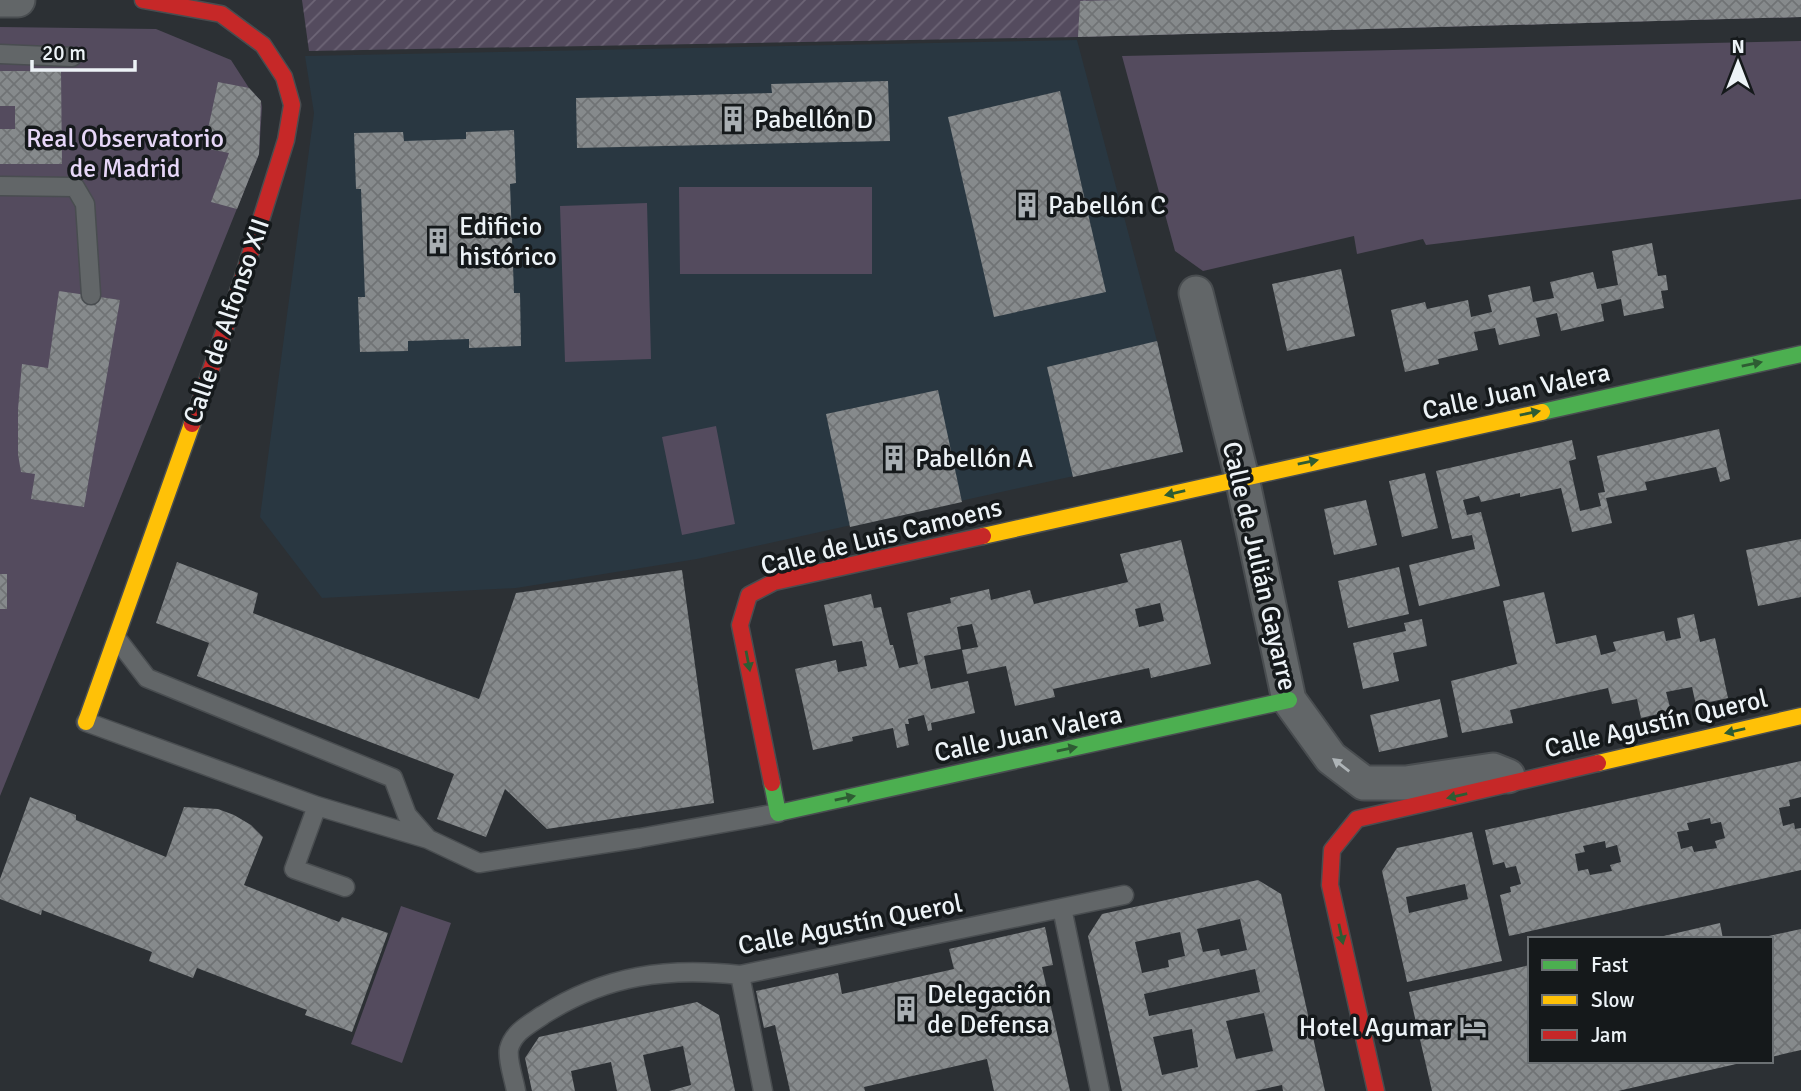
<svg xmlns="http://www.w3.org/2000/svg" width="1801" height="1091" viewBox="0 0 1801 1091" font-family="Signika,sans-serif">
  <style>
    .built { fill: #293741 }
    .park { fill: #544b5e }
    .garden { fill: url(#garden-furrows) }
    .building { fill: url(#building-cross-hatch); fill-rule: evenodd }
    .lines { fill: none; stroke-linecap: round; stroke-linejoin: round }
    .lane-casing { stroke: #494d50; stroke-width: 21 }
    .street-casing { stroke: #494d50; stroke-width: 37 }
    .fast-casing { stroke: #494d50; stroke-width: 19 }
    .slow-casing { stroke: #494d50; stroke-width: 19 }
    .jam-casing { stroke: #494d50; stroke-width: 19 }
    .lane { stroke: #626668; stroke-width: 18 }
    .street { stroke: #626668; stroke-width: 33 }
    .fast { stroke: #4caf50; stroke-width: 16 }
    .slow { stroke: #ffc107; stroke-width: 16 }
    .jam { stroke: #c62828; stroke-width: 16 }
    .oneway { fill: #2e5c33 }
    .oneway2 { fill: #aeb4b7 }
    .labels { text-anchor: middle; stroke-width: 7; stroke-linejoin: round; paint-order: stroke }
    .poi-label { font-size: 26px; fill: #edf3f7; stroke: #15191b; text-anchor: start }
    .park-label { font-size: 26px; fill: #e7d7f8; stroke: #15191b }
    .street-label { font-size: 26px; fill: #edf3f7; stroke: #15191b }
  </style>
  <defs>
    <pattern id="garden-furrows" width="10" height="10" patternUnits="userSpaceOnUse" patternTransform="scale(1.75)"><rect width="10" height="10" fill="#544b5e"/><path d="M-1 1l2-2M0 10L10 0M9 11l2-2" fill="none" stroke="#6d6576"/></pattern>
    <pattern id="building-cross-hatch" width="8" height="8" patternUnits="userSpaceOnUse" patternTransform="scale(1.75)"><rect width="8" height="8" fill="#868a8c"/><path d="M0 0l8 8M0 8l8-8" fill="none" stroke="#707375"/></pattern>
  </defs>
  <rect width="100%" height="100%" fill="#2c3034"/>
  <path class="built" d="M1077,40l80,301 26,111 -486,107 -181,29 -194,10 -62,-81 54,-404 -9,-57z"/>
  <path class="park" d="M0,27l156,2 75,31 18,28 12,13 1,6 -3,47 -259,642z
    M1801,41v158l-375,46 -3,-6 -66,15 -3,-18 -151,35 -28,-20 -53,-195z
    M679,187h193v87h-192z
    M647,203l4,156 -86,3 -5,-156z
    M716,426l19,98 -53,11 -20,-98z
    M401,906l50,17 -49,140 -51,-19z"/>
  <path class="garden" d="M302,0h1499v17l-723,20 -769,14z"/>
  <path class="building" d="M1119,0h682v17l-723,20 2,-36z
    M0,71h61l1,93h-62v-35h15v-23h-15z
    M888,81l2,60 -313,7 -1,-50 196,-5 -1,-9z
    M218,82l31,6 12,13 -2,53 -22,55 -26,-7 18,-49 -25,-5z
    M1060,91l46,201 -112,25 -46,-200z
    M514,130l2,53 -6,1 4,109h6l1,53 -52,2v-9l-61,2v10l-48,1 -2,-55h7l-4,-108h-5l-2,-56 49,-1 1,9 62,-2v-7z
    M1652,243l6,33 8,-1 2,15 -7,1 3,17 -40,8 -3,-17 -20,5 3,17 -43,10 -4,-18 -21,5 4,18 -41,9 -4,-17 -21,4 4,18 -40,9 1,5 -34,8 -14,-62 34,-8 2,7 41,-9 3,17 21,-5 -4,-17 42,-9 3,16 21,-4 -4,-16 43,-10 4,17 21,-4 -6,-34z
    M1341,269l14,67 -68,15 -15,-67z
    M59,291l61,9 -36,207 -53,-8 4,-25 -14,-2 -3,-18v-45l4,-45 26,4z
    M1157,341l26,111 -110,25 -26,-110z
    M938,390l24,112 -112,25 -24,-113z
    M1719,429l11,50 -10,3 -4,-15 -71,15 2,8 -41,8 6,25 -40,9 -11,-44 -41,9v-4l-39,9 -2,-6 -16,4 4,15 14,-3 19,74 -81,20 -10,-41 66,-16 -3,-14 -20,4 -16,-68 136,-31 4,19 -7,2 11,50 21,-5 -3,-13 7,-1 -8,-36z
    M1425,473l13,55 -36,9 -13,-56z
    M1366,500l11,45 -43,10 -10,-46z
    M1801,539v58l-43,9 -12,-56z
    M1181,540l30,124 -60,14 -2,-10 -96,21 2,8 -40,9 -9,-40 -39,8 -5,-24 16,-3 -6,-23 -15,3 4,22 -37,7 7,33 37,-8 7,32 -44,10 1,7 -4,1 -4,-16 -16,4 1,5h-4l4,21 -12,3 -4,-20 -41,9 1,4 -40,9 -18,-81 41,-9 2,12 29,-6 -5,-25 -29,5 -9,-41 47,-11 3,14 7,-1 9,38h3l6,23 19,-4 -11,-51 44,-10 -1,-5 39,-9 2,11 39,-10 4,14 94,-22 -8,-28zM1160,603l4,18 -25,6 -4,-18z
    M177,562l81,31 -5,20 226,86 37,-106 166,-23 32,233 -167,26 -42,-40 -19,48 -49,-18 17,-45 -257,-98 12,-33 -53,-20z
    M1399,567l10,47 -61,14 -10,-47z
    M0,574h7v35h-7z
    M1544,592l12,52 40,-9 5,20 15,-4 -3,-9 51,-11 2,10 15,-3 -4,-20 17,-4 6,28 15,-4 13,60 -32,7 -4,-18 -26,5 5,19 -30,7 -4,-19 -25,5 -4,-16 -98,22 3,13 -51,10 -11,-52 66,-17 -14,-63z
    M1422,619l5,27 -34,7 6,28 -36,8 -10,-46 53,-12 -2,-8z
    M1440,699l8,38 -69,15 -9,-37z
    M1801,761v36l-12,3 1,6 -11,2 4,18 11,-3 1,6 6,-1v42l-292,66 -9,-41 11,-3 -1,-5 11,-3 -5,-18 -10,2 -2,-6 -11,3 -8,-35zM1710,818l1,6 10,-2 4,16 -10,3 2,7 -23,4 -2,-6 -11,3 -4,-17 12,-2 -2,-7zM1605,841l1,7 11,-3 4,17 -11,3 2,6 -22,4 -2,-6 -10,2 -3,-17 10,-2 -2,-6z
    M30,797l46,18v5l90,37 18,-50 34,2 16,6 17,10 12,12 -19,48 95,37 3,-5 46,16 -36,99 -47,-17 2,-5 -110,-42 -4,10 -44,-17 3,-9 -110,-42 -1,5 -41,-16v-20z
    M1472,832l30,129 -95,21 -25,-111 15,-23zM1465,884l3,15 -59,14 -3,-16z
    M1258,880l23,14 44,197h-42l-1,-6 -28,6h-132l-34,-155 14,-22zM1240,919l7,31 -26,6 -2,-7 -16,3 -6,-23zM1180,932l5,24 -17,4 1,7 -27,6 -7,-31zM1255,969l5,23 -111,24 -5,-22zM1264,1013l9,38 -37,8 -10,-38zM1192,1029l6,38 -36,8 -9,-38z
    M1720,923l3,16h-67l-1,-1z
    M1045,927l8,38 -11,2 28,124h-76l-7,-32 -123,28 1,4h-75l-15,-66 -11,3 -8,-37 82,-18 4,21 112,-25 -5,-20z
    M1801,929v121l-30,7v-118l-11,-1z
    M1530,965v96l215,1 -127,29h-186l-23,-99z
    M697,1002l22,13 16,76h-66l22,-6 -8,-39 -40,9 8,36h-34l-6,-29 -40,9 4,20h-43l-7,-33 14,-21z"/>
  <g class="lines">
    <g class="lane-casing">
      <path id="lane" d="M0,54l72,3
        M0,186l75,1 10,17 6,91
        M117,639l30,39 246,100 14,37 21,24 51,24 161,-25 138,-25
        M86,722l231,84 111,33
        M317,806l-23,63 51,18
        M1062,908l38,183
        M740,975l23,116
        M516,1091c-2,-12 -9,-31 -7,-42 4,-17 21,-25 34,-34 63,-40 124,-48 197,-40l384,-80"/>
    </g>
    <g class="street-casing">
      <path id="street" d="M0,0h18
        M1196,293l46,185 47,222 42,58 33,25h42l87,-13 15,6"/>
    </g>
    <g class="fast-casing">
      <path id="fast" d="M1542,412l259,-58
        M772,783l6,30 511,-113"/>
    </g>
    <g class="slow-casing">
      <path id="slow" d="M983,536l559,-124
        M86,722l106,-298
        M1598,763l203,-47"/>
    </g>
    <g class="jam-casing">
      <path id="jam" d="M143,0l78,14 42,31 21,32 8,28 -6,35 -43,137 -51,147
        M772,783l-32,-158 9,-30 25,-13 209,-46
        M1376,1091l-46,-206 2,-35 25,-31 241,-56"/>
    </g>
    <use href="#lane" class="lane"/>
    <use href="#street" class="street"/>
    <use href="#fast" class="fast"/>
    <use href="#slow" class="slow"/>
    <use href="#jam" class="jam"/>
  </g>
  <defs><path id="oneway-solid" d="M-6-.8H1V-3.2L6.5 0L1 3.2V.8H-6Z" transform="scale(1.75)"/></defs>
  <g class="oneway">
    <use href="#oneway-solid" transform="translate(1752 364) rotate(-12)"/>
    <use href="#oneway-solid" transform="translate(1530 413) rotate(-12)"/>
    <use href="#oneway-solid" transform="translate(1308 462) rotate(-12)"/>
    <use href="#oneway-solid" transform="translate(1175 493) rotate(167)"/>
    <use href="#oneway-solid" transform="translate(748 661) rotate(79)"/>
    <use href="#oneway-solid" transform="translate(1735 731) rotate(167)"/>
    <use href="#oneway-solid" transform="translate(1067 749) rotate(-12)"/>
    <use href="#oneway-solid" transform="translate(1457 796) rotate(167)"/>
    <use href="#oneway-solid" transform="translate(845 798) rotate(-12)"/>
    <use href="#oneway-solid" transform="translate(1341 934) rotate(78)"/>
  </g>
  <use class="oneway2" href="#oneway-solid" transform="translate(1341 765) rotate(-142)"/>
  <defs>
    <g id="building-bare" transform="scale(2.1)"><path d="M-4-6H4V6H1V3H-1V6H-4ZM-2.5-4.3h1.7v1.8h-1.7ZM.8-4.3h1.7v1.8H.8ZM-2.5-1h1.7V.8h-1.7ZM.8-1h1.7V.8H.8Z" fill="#a9afb3" stroke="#15191b" stroke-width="2.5" paint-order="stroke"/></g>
    <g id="hotel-bare" transform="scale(2.1)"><path d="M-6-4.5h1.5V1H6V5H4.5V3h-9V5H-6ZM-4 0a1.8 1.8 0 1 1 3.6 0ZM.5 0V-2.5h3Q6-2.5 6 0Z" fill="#a9afb3" stroke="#15191b" stroke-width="2.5" paint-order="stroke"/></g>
  </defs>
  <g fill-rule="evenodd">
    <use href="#building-bare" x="733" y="119"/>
    <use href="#building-bare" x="1027" y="205"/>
    <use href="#building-bare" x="438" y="241"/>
    <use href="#building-bare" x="894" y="458"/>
    <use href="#building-bare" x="906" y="1009"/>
    <use href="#hotel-bare" x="1473" y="1027"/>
  </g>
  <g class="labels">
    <g class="poi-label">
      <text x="754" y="128">Pabellón D</text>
      <text x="1048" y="214">Pabellón C</text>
      <text x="459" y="235">Edificio<tspan x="459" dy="30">histórico</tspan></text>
      <text x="915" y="467">Pabellón A</text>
      <text x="927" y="1003">Delegación<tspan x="927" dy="30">de Defensa</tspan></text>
      <text x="1452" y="1036" text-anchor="end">Hotel Agumar</text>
    </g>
    <g class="park-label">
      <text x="125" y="147">Real Observatorio<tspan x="125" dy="30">de Madrid</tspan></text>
    </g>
    <g class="street-label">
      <text transform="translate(226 321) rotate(-71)" y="9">Calle de Alfonso XII</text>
      <text transform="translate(1516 391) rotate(-12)" y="9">Calle Juan Valera</text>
      <text transform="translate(881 536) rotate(-14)" y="9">Calle de Luis Camoens</text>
      <text transform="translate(1260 566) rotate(77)" y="9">Calle de Julián Gayarre</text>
      <text transform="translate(1656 723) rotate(-13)" y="9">Calle Agustín Querol</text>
      <text transform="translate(1028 733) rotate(-12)" y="9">Calle Juan Valera</text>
      <text transform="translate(850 924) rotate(-11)" y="9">Calle Agustín Querol</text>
    </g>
  </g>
  <rect x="1528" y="937" width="245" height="126" fill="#15191b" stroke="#6b7073" stroke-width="2"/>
  <rect x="1542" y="960" width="35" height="10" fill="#4caf50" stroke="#6b7073" stroke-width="2"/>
  <text x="1591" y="972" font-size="21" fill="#edf3f7">Fast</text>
  <rect x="1542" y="995" width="35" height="10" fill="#ffc107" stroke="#6b7073" stroke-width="2"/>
  <text x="1591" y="1007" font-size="21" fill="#edf3f7">Slow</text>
  <rect x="1542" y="1030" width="35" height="10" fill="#c62828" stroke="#6b7073" stroke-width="2"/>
  <text x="1591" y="1042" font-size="21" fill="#edf3f7">Jam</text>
  <g transform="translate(1738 63)" stroke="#15191b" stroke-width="5" paint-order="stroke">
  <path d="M0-5L12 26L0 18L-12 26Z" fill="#edf3f7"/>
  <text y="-10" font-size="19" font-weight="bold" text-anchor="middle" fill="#edf3f7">N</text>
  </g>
  <path d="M32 60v10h103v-10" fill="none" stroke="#edf3f7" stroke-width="3.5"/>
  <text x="42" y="60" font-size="21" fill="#edf3f7" stroke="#15191b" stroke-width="5" paint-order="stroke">20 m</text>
</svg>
